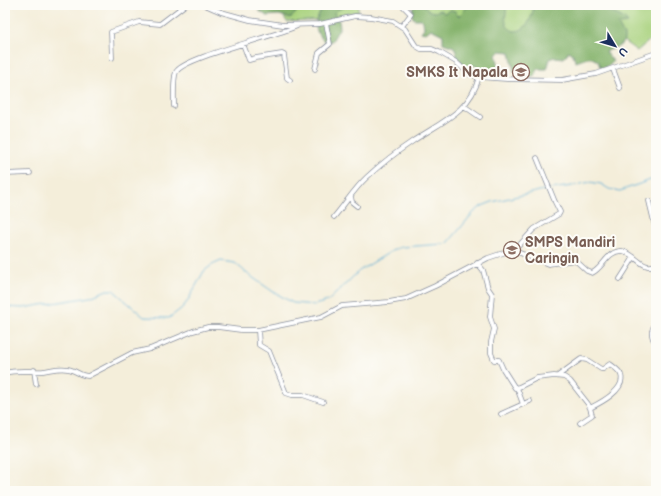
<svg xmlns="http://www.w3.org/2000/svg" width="661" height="496" viewBox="0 0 661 496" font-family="'Balsamiq Sans',sans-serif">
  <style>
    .green { fill: #a9d27e; stroke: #62806e }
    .forest { fill: #86b46d; stroke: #507266 }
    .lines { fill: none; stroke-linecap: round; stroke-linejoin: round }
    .stream { stroke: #5daed7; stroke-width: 1 }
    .street-casing { stroke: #888e9c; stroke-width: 5.5 }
    .street { stroke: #fff; stroke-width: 4 }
    .labels { text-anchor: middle; stroke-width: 4; stroke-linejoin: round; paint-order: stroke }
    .education-label { font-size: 14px; font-weight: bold; fill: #785e54; stroke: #fdfcf7; text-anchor: end }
  </style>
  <rect width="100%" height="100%" fill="#fdfcf7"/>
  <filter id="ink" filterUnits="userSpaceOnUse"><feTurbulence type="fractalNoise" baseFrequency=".025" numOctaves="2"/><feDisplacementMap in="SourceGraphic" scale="8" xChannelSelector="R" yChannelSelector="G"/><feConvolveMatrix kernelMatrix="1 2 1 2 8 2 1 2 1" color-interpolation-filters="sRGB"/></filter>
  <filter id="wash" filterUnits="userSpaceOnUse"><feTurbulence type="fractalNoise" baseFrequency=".012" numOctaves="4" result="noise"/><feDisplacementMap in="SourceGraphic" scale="16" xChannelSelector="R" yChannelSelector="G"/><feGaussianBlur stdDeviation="0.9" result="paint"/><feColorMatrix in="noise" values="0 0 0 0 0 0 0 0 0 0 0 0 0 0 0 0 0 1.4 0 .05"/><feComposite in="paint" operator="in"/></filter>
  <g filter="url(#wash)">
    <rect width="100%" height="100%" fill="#f4eeda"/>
    <path class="green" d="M274,5h85l-1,8h-10l-21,7 -40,2 -7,-12z
      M413,5h61l-16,17 -38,-10z
      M502,5h37l-1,15 -21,19 -16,-8z
      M594,5h62v30l-19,16 -22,-16z"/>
    <path class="forest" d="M258,5h50l-13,4 1,4 -6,5 -11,-3 -12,1 -8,-5z
      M321,5h25c-3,4 -8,3 -12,8l5,8 1,6 -8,14 -7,1 -7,-8 -2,-6 1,-10 5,-9z
      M416,5h8l5,6 6,1 5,-2 4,3 7,-3 4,1 3,5 3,-2 8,-9h38c-1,10 -5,22 7,26 14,0 18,-14 20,-26h69v3c8,6 20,7 25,15l-10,1 6,11v5c-5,10 -11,7 -18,12l7,9 -4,5 -7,2 -2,-1 -2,-6 -8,-4 -14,5 -1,-1 -2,-7 -4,-3 -5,7 -9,-1 -5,2 -3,10h-10l-2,7 -5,2 -8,-6 -8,-1 -4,-19 -10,-1 -4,4c3,9 4,16 -5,20h-3l-14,-10 -3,3h-5l-9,-10 -1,-7 -2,-4 -11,-4v-8l-12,-6 -5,4 -5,-1 3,-4 -1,-7 -2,-2h-7c-4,-5 -2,-10 2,-14z"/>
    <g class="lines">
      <path class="stream" d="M551,189l21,-3 18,-4 11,2 8,5 11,2 36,-13
        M5,307l18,1 67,-11 17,-7h6l31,27 25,1 13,-10 5,-6 17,-31 8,-6 9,-4 14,2 14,12 23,16 21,12 21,2 14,-4 31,-30 36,-22 7,-2 42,-3 4,-1 25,-30 9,-7 10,-4 56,-13"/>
    </g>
  </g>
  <g filter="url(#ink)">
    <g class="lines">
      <g class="street-casing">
        <path id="street" d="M205,5l16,7 29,8 33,5 37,-1 35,-8 16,1 22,4 12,8 11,17 5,3h11l7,3 17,10 13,12 10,3 28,2 55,1 34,-6 60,-21
          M402,26l9,-12 -9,-9
          M243,44l6,16 7,-2 26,-4 2,1 3,23 3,2
          M112,58l-1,-26 28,-10 21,2 25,-19
          M315,69l4,-16 11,-9 -4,-21
          M613,69l7,19
          M174,106c0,-9 -1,-27 2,-34 8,-15 101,-36 121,-46
          M464,106l16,11
          M5,170v12
          M5,174l25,-1
          M351,197l1,5 5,4
          M649,201l7,29
          M334,217c11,-13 21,-29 33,-40 14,-13 31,-26 46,-36 28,-19 57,-29 66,-64
          M513,252l21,-23 25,-15 1,-2 -5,-10 -18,-44
          M477,263l6,7 5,18 4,6 -2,23 4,12 -3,13v11l3,7h5l4,9 12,19 4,-1 18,-9 17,-2 10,1 6,4 18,23 2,4 2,7 -12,8
          M620,279l14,-22
          M258,330l1,15 10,6 17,42 6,2h11l20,7
          M653,339c-2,-6 -2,-10 3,-15
          M34,370l2,14
          M5,373c13,-4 25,-1 38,-2 8,-1 16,-4 25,-2 7,1 13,7 20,7l44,-23 18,-4 43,-18 15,-4h10l23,3h17l63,-13 21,-11 47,-4 17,-3 29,-13 53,-28 18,-6h7l7,1 28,11 27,-4 12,11 5,2c11,-5 16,-23 30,-22 12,1 22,22 34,13
          M559,375l22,-16 6,1 14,9h2l7,-5c4,3 10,7 11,11 5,15 -21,28 -31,33
          M517,388l6,16
          M501,414l29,-13"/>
      </g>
      <use href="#street" class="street"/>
    </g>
  </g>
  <defs>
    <g id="school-ring" transform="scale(0.9)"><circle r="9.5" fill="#fdfcf7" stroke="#8d6e63" stroke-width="1.5"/><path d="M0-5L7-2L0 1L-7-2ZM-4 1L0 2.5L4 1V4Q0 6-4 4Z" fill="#8d6e63"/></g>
  </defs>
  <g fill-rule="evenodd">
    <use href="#school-ring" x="521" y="72"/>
    <use href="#school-ring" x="512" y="250"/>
  </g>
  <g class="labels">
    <g class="education-label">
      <text x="508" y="77">SMKS It Napala</text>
      <text x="525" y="247" text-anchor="start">SMPS Mandiri<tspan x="525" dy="16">Caringin</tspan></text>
    </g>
  </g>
  <rect width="661" height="496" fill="none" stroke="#fdfcf7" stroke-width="20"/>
  <g transform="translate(615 46) rotate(128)" stroke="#fdfcf7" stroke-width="3" paint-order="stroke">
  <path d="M0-3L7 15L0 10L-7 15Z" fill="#1b2f5e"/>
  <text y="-6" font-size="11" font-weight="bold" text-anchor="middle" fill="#1b2f5e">U</text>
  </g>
</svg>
